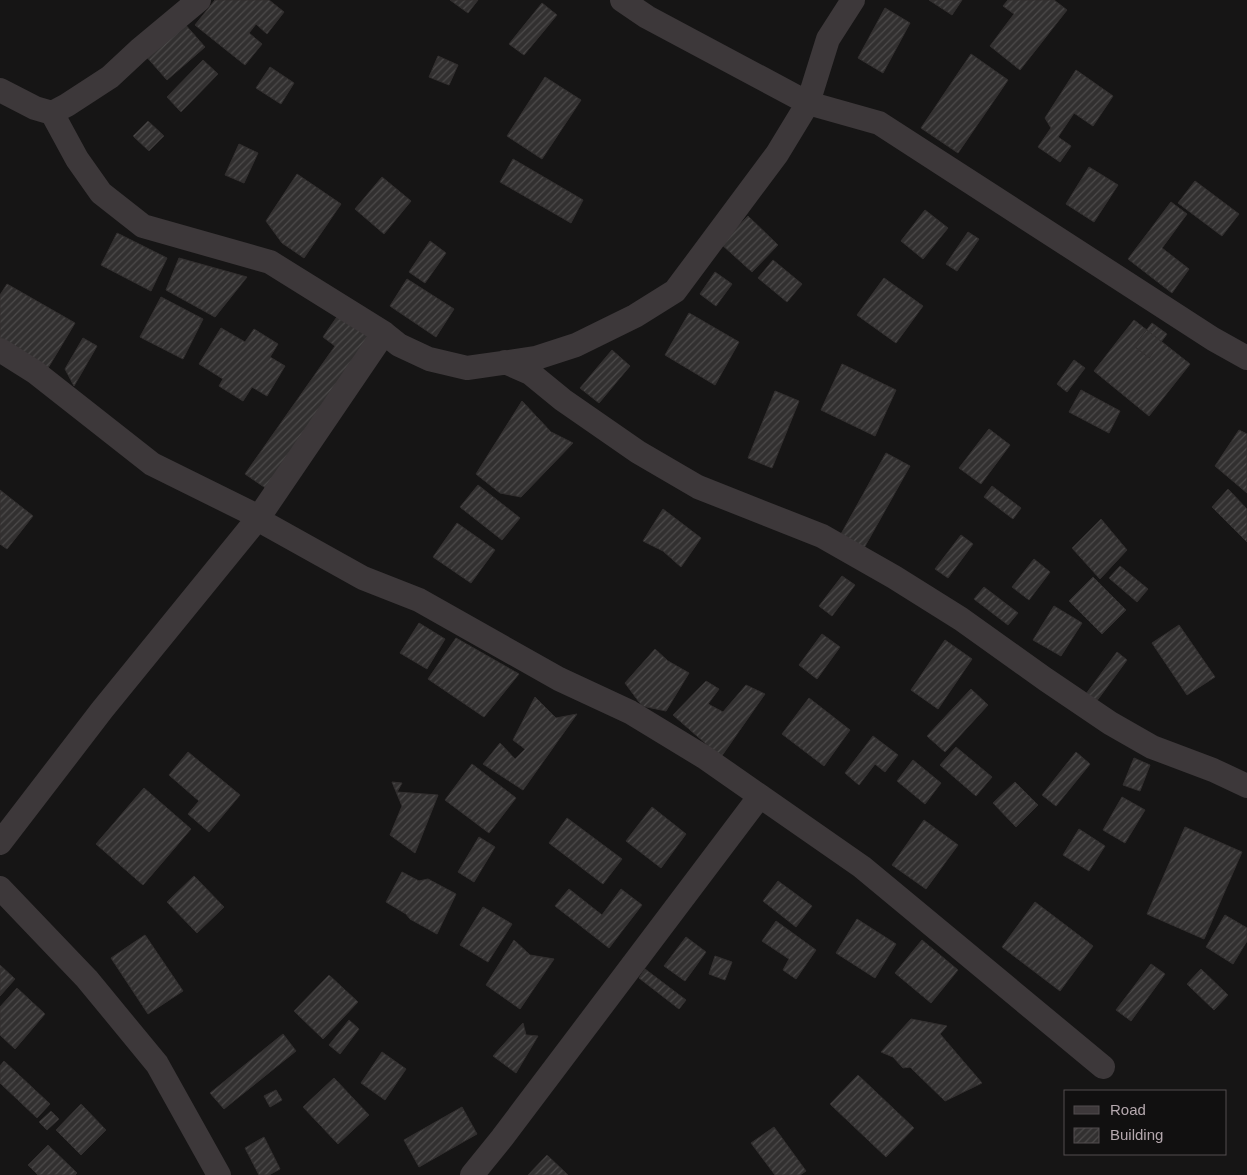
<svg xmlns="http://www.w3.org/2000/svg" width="1247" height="1175" viewBox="0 0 1247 1175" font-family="Helvetica,sans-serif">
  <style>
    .building { fill: url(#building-hatch); stroke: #322f2f }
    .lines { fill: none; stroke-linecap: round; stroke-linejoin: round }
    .minor { stroke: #3d383a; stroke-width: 24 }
  </style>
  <defs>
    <pattern id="building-hatch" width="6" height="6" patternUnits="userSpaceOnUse" patternTransform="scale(1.25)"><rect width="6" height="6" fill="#323030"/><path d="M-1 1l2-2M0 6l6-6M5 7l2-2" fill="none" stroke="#4d4b4b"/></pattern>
  </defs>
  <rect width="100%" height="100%" fill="#161515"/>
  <path class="building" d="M215,0h54l15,12 -17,22 -11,-10 -7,9 13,11 -17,21 -50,-40z
    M450,0h28l-10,13z
    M929,0h33l-10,15z
    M1008,0h46l13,10 -47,60 -30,-24 24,-32 -11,-8z
    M542,3l15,12 -33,40 -15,-11z
    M885,8l25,15 -27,50 -25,-15z
    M183,22l22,25 -38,33 -23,-26z
    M971,54l37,26 -50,73 -37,-25z
    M438,56l20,9 -9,20 -20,-8z
    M203,60l15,14 -37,38 -14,-15z
    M270,67l24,16 -13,21 -25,-16z
    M1076,70l37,26 -20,30 -19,-13 -16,24 13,9 -11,16 -22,-15 13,-19 -6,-10z
    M545,77l36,23 -39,59 -35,-23z
    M148,121l16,15 -15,15 -16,-15z
    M239,144l19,9 -14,30 -19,-8z
    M513,159l70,41 -12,23 -71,-41z
    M1089,167l29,18 -24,37 -28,-18z
    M297,174l44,30 -37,54 -22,-15 -16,-22z
    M382,177l29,24 -27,33 -29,-25z
    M1195,181l44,33 -17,22 -44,-33z
    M1171,202l16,12 -25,34 27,21 -17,24 -44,-34z
    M925,210l23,18 -25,31 -22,-18z
    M748,216l30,29 -26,27 -31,-28z
    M968,232l11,7 -22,32 -11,-7z
    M117,233l50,25 -16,33 -50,-26z
    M430,241l16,12 -21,30 -16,-11z
    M179,258l68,19 -32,40 -49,-27z
    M773,260l29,24 -15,18 -29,-24z
    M715,272l17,12 -16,22 -16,-12z
    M884,278l39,28 -27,37 -39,-28z
    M407,279l47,30 -18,28 -46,-31z
    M7,284l68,39 -27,45 -48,-28v-45z
    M161,297l42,22 -20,40 -43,-22z
    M341,311l34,24 -108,154 -22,-15 90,-128 -12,-9z
    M689,313l50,29 -24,43 -50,-30z
    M1134,320l56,44 -41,52 -55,-45z
    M1152,323l15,11 -18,24 -15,-12z
    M221,328l24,14 9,-13 24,15 -8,13 15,9 -18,30 -15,-9 -9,14 -24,-15 4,-7 -24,-15z
    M83,338l14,8 -23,40 -9,-17z
    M612,350l18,16 -31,37 -19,-15z
    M1074,360l11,8 -18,24 -10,-8z
    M842,364l54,26 -21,46 -54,-26z
    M1081,390l39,21 -11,22 -40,-21z
    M775,391l24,10 -27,67 -24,-10z
    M522,401l29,31 22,11 -52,54 -21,-4 -24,-19z
    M989,429l21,16 -29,39 -22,-16z
    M1239,430l8,4v59l-32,-27z
    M886,453l24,13 -46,82 -23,-14z
    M478,485l42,33 -18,22 -42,-33z
    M992,486l29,22 -8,11 -29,-22z
    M1228,489l19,20v33l-35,-35z
    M0,490l33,26 -26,33 -7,-5z
    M663,509l38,29 -20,29 -18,-16 -20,-10z
    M1101,519l26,31 -27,29 -28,-31z
    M457,523l38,27 -24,33 -38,-26z
    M961,535l12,9 -25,34 -13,-9z
    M1034,559l16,13 -21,28 -17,-13z
    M1120,566l28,23 -11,13 -28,-24z
    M842,576l13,9 -23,31 -13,-10z
    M1093,577l33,33 -24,24 -33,-33z
    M984,587l34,26 -10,12 -34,-26z
    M1054,606l28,17 -21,33 -28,-16z
    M419,623l26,16 -18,30 -27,-16z
    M1179,625l36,52 -28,18 -35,-52z
    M822,634l18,13 -23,32 -18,-14z
    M456,638l63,36 -35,43 -56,-38z
    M945,640l27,19 -34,50 -27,-19z
    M655,649l13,12 21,12 -23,38 -24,-5 -17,-23z
    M1117,652l10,8 -34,46 -10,-8z
    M706,681l13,8 -11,15 15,8 23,-27 19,9 -44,63 -48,-42z
    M971,689l17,16 -43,47 -18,-16z
    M535,697l21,21 21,-4 -54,76 -40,-26 17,-21 15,16 10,-10 -12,-9z
    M809,698l41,32 -26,36 -42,-32z
    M873,736l25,19 -13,17 -10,-8 -16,21 -14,-12z
    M956,747l36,30 -16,19 -36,-31z
    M188,752l52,43 -31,37 -21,-18 11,-13 -30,-26z
    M1076,752l14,12 -34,42 -14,-11z
    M1134,758l16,7 -10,26 -17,-6z
    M913,760l28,23 -16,21 -28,-23z
    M472,764l44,34 -27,35 -44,-33z
    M392,782l10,1 -5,9 41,3 -23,58 -25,-18 12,-29z
    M1015,782l23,23 -22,22 -23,-24z
    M144,788l47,41 -48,56 -47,-41z
    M1122,797l23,13 -20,33 -22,-13z
    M652,807l34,27 -25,34 -35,-27z
    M567,818l55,41 -19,25 -54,-41z
    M924,820l34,25 -32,44 -34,-24z
    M1185,827l57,25 -38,87 -57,-25z
    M1079,829l26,17 -16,25 -26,-16z
    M479,837l16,10 -21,35 -16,-10z
    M402,872l17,9 9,-2 28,15 -19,40 -27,-15 -4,-5 -20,-12z
    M194,876l30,31 -27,26 -30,-31z
    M778,881l34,25 -16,21 -33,-26z
    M569,889l33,26 19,-26 21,16 -33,43 -54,-42z
    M1035,902l58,44 -33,45 -58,-44z
    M483,907l29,17 -24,38 -28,-17z
    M1225,915l22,13v13l-14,23 -27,-17z
    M857,919l39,25 -21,34 -39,-25z
    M776,921l40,29 -20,29 -13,-9 6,-11 -27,-18z
    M145,935l38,56 -35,23 -37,-56z
    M686,937l20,15 -21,29 -21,-15z
    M514,940l16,15 24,4 -34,50 -34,-24z
    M922,940l36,30 -27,33 -36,-30z
    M715,956l17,6 -7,18 -16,-6z
    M1151,964l14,10 -34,47 -15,-11z
    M0,965l15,14 -15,17z
    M645,969l41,31 -7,9 -40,-31z
    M1201,969l27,26 -14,15 -27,-26z
    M329,975l29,27 -35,37 -29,-28z
    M17,988l28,26 -30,35 -15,-14v-28z
    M911,1019l36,7 -7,8 42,49 -37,18 -35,-34 -7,1 -10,-11 -12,-5z
    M349,1020l10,9 -19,25 -11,-9z
    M523,1023l3,12 12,1 -22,37 -23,-17z
    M283,1034l13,17 -72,58 -14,-16z
    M382,1052l24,17 -21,31 -24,-17z
    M4,1061l46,43 -13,14 -37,-35v-17z
    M858,1075l56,53 -28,29 -56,-53z
    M334,1078l35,37 -31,29 -35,-37z
    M276,1090l6,10 -12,7 -6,-11z
    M81,1104l25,26 -25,25 -25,-25z
    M462,1107l15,27 -58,33 -15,-27z
    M51,1111l8,8 -12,11 -8,-8z
    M774,1127l32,44 -6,4h-25l-24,-32z
    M264,1137l16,32 -11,6h-10l-14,-27z
    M48,1145l29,28 -2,2h-37l-10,-10z
    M547,1155l21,20h-40z"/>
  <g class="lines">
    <path class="minor" d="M622,0l25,17 161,86 71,20 334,216 34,19
      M0,90l35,18 17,5 15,-8 43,-28 29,-27 60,-50
      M52,113l25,46 24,34 42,33 127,36 114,71 15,12 30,14 38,9 69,-10 40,-13 59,-29 40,-25 102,-137 31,-51 20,-64 25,-39
      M0,350l35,22 117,92 107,53v3l104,58 56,22 140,79 71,33 74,45 158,110 241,200
      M505,362l25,11 33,27 75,52 60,35 124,49 72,41 67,42 84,60 65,44 42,24 61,23 34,16
      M0,843l102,-133 157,-193 125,-184
      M0,888l87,91 70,85 62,111
      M472,1175l30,-37 258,-342"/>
  </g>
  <rect x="1064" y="1090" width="162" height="65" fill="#111010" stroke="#534d4f"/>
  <rect x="1074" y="1106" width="25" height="8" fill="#3d383a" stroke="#534d4f"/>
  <text x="1110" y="1115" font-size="15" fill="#b5a8ae">Road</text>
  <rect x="1074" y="1128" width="25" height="15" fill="url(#building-hatch)" stroke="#534d4f"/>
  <text x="1110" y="1140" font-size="15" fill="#b5a8ae">Building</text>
</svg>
